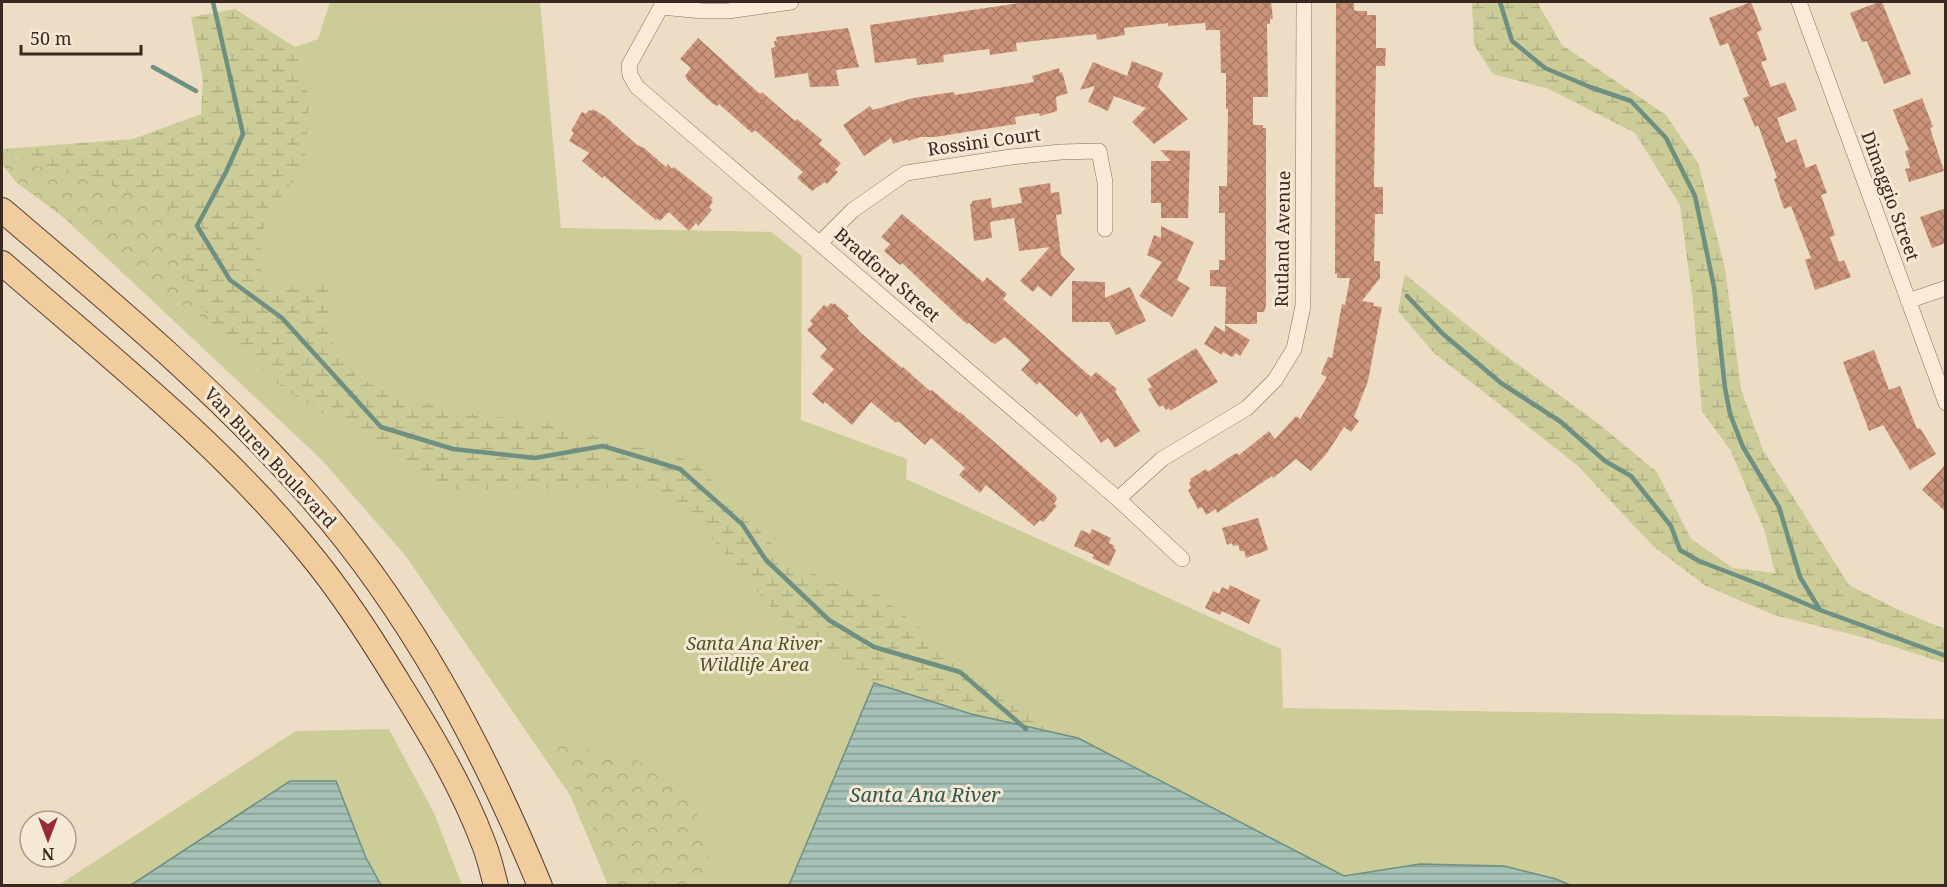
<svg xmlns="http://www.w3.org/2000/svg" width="1947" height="887" viewBox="0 0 1947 887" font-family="'Noto Serif',serif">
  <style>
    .green { fill: #cccc98 }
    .forest { fill: url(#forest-crowns) }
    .wetland { fill: url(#wetland-marsh) }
    .water { fill: url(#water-rules); stroke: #6d9083; stroke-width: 1.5 }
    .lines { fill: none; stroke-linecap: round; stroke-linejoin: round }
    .stream { stroke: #6d9083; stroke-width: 4.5 }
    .building { fill: url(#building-cross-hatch) }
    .minor-casing { stroke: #896e5b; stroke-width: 16 }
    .primary-casing { stroke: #573d2f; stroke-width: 26 }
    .minor { stroke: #f9ebd8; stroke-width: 15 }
    .primary { stroke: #f1cd9d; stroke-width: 24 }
    .labels { text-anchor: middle; stroke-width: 6; stroke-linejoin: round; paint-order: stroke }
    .street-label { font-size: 18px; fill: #39281f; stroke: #f5e8d4 }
    .park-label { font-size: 18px; font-style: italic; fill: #4f5525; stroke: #f5e8d4 }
    .water-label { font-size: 20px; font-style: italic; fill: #2e5951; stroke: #f5e8d4 }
  </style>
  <defs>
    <pattern id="forest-crowns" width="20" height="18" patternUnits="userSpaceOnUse" patternTransform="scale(1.5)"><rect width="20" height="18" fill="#cccc98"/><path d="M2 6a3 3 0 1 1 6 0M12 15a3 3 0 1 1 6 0" fill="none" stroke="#b0af83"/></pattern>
    <pattern id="wetland-marsh" width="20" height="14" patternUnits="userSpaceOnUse" patternTransform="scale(1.5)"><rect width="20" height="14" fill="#cccc98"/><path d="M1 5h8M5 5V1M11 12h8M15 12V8" fill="none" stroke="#b0af83"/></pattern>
    <pattern id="water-rules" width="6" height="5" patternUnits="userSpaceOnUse" patternTransform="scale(1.5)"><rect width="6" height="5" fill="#a6c1b6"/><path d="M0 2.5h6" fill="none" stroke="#889d93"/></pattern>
    <pattern id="building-cross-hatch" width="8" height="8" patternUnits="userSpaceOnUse" patternTransform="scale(1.5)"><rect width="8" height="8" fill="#cc937b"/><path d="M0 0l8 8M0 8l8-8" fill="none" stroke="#a77864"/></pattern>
  </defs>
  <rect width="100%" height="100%" fill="#eeddc5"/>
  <path class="green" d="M330,2h210l21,226 210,4 31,24 -1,164 106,39 -1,20 375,170 2,59 662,11v166h-1337l-38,-90 -165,-240 -84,-96 -308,-289 296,-73 -14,-50 23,-8z
    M389,729l45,84 28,72 -405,1 239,-155z"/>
  <path class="forest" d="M3,149l25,15 69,16 84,32 2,60 29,52 -47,-31 -149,-111 -14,-18z
    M549,742c70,14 135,12 156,95 4,17 7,33 -4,48h-83l-40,-91z"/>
  <path class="wetland" d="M1472,2h65l25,43 104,70 32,48 27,105 16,121 22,61 86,135 52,26 44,18v34l-79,-25 -92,-23 -68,-29 -53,-40 -76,-81 -143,-112 -36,-42 7,-37 84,69 111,82 57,47 34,67 42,29 42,5 -10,-41 -34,-81 -29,-40 -9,-108 -13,-98 -45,-72 -86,-44 -56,-15 -19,-29z
    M235,9l60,38 14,50 -4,70 -24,30 -21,37 1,37 21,19 37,-11 9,11 6,60 22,26 42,21 84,18 67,8 146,39 91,97 47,24 41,8 99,80 105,67 -107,-24 -97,-31 -34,-26 -39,-14 -118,-139 -40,-16 -198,2 -165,-104 -68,-62 -29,-52 -3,-60 -83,-32 -69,-16 -25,-15 130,-10 68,-25 2,-35 -12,-62z"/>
  <path class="water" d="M874,683l97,31 107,24 266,138 76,-12 84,2 52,13 14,6h-781z
    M290,781h46l30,77 15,27h-250z"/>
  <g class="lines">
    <path class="stream" d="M213,2l30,132 -17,38 -29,54 33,54 52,38 99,109 72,22 82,9 68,-12 77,23 62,55 24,36 63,60 45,27 86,25 66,57
      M1500,2l12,39 33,27 45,19 41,14 35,37 29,58 19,91 11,101 5,26 13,33 36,60 21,70 20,33 126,46
      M153,67l43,24
      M1407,296l36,38 58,49 60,39 44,39 26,15 40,50 9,24 19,11 65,25 56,24"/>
  </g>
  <path class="building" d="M1026,2h245l2,17h-3v5h-3l1,73h-15v28h10v3h3v178l-2,6h-7v12h-32l1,-37 -16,-1v-16h9v-10h6v-47h-6v-27h8l1,-77h-2v-36h-5l-1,-43h-14l-1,-7 -37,3v-3l-44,5 1,7 -28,5 -1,-6 -80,9 1,8 -27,4 -1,-6 -46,6 1,7 -27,3 -1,-7 -41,5 -5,-38z
    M1336,2h18v8l2,1h11v4h9v33h10l-1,18h-9l-1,48 -1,73h9v27h-8l-1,47h6v17l-18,23 12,2 -1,3 9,1 -14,74 -14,36 5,4 -8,11 -7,-5 -17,26 -16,18 -15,-12 -23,19 -1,-2 -55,37 -1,-4 -10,6 -4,-8 -4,2 -10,-19 3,-2 -2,-5 2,-2 -1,-2 16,-10 2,3 23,-16 6,-3 2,2 30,-24 6,8 21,-23 4,3 27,-42 -6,-3 7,-17 4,1 10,-54 3,1 5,-27h-13v-5l-2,1z
    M1751,2l11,28 -5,2 10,28 -6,2 10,25 14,-5 12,28 -20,8 9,25 10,-4 10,29 10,-4 11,29 -6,2 14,40 -5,2 9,25 5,-2 7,17 -36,13 -10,-30 6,-2 -20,-52 -7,3 -10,-30 3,-1 -19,-53 -3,2 -12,-29 6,-2 -21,-53 -8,3 -11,-28z
    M1879,2h3l29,72 -27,10 -17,-43 -5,1 -12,-29z
    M848,28l11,39 -23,3 3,16 -29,1 -2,-14 -33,5 -4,-30 4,-1 -1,-6h3l-1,-4z
    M698,38l62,56 2,-2 33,29 2,-2 25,21 -3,4 22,19 -6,7 3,2 -11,12 -2,-2 -13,9 -15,-13 6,-6 -48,-42 -3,3 -33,-29 -2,2 -5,-3 -24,-22 -3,-5 6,-8 -11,-9z
    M1132,61l31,12 -5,14 30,32 -34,25 -22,-22 14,-14 -32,-12 -6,15 -20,-9 7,-16 -15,4 13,-28 34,14z
    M1059,68l1,5 2,-1 6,21 -12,4 1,14 -17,5 -1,-3 -24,4 1,7 -81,13h-15l-12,4v-2l-15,5 -2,-6 -27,18 -21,-31 27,-19 3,4 40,-12 41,-6 1,3 79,-13 -2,-6z
    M1922,98l11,29 -3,1 14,43 -35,11 -4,-13 5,-1 -5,-17 4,-1 -16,-40z
    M593,109l13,8 31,28 7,3 22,19 2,-3 4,5 2,-2 39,31 -2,2 2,2 -4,5 3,3 -14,16 -2,-3 -7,8 -20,-19 -9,9 -3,-3 -1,2 -52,-44 -2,2 -20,-17 7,-8 -20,-12 5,-8 -3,-2 11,-19 4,2 3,-4 3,1z
    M1160,150l30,1 -2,67h-27v-15h-10v-42h20z
    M1050,183l1,10 8,-1 3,22 -6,1 5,40 14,14 -24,28 -13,-11 -5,6 -13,-11 30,-34 -31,4 -5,-33 -24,4 2,16 -18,3 -4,-37h2v-3l19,-3 1,10 30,-5 -3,-15z
    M1946,208v35l-14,5 -12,-31z
    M902,214l81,68 4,-5 20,17 -4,5 88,78 5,-5 21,17 -2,2 25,40 -25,17 -7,-10 -7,5 -20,-31 -4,5 -38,-35 -2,3 -16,-15 9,-10 -25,-23 -10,7 -4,-2 -22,-19 -2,1 -9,-8 -56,-53 -2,2 -16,-14 6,-7 -9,-7z
    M1161,226l33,16 -17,38 13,8 -18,29 -33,-21 23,-34 -15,-7 7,-20 7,3z
    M1072,281l33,1v16l25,-11 16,34 -30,14 -7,-13h-37z
    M831,303l2,2 1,-2 15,13 -2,2 14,15 41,35 1,-1 27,24 2,-1 27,23 1,-1 96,84 1,3 -3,5 3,2 -14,16 -3,-2 -6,6 -48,-41 -6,8 -21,-18 6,-7 -34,-30 -6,7 -27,-24 -2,2 -25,-21 -19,23 -27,-23 -2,2 -11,-10 22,-25 -14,-12 7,-8 -20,-19 6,-6 -3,-3 14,-16 3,2z
    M1225,325l25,15 -10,16 -4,-3 -4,4 -9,-5 -1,3 -18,-11 11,-18 10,6z
    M1196,348l22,34 -48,29 -1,-3 -3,2 -3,-5 -4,2 -11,-18 4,-2 -5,-8z
    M1874,350l15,40 11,-4 17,43 3,-1 16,26 -26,16 -27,-45 -14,6 -26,-69z
    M1946,464v48l-24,-22z
    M1258,518l10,32 -22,8 -2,-7h-4l-2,-6 -5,1 -1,-3 -5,2 -5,-17z
    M1092,529l19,9 -2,5 6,3 -2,2 3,2 -7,16 -17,-8 2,-3 -20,-9 7,-16 9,4z
    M1230,585l30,15 -11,24 -27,-13 -2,4 -15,-7 8,-17 6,3 3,-7 6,3z"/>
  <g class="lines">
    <g class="minor-casing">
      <path id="minor" d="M662,2l-1,5 -32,58 1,10 7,12 481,412 64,60
        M1799,2l147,401
        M661,7l42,4h25l63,-9
        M820,243l33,-33 53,-37 105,-16 50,-5 38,-1 6,31v47
        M1908,301l38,-13
        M1118,499l44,-40 85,-51 28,-28 19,-31 9,-43 1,-304"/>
    </g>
    <g class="primary-casing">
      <path id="primary" d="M2,210c106,90 213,179 305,283 102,115 175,252 233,393
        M2,263c104,91 215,178 303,285 37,44 68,93 98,142 30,48 60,99 80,152 6,14 9,29 13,44"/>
    </g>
    <use href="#minor" class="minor"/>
    <use href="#primary" class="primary"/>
  </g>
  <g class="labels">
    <g class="street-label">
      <text transform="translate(984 142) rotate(-8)" y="6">Rossini Court</text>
      <text transform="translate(1890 196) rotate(70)" y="6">Dimaggio Street</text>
      <text transform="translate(1283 239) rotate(-89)" y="6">Rutland Avenue</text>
      <text transform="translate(887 275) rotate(41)" y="6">Bradford Street</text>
      <text transform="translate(270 458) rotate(47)" y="6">Van Buren Boulevard</text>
    </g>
    <g class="park-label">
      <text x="754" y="650">Santa Ana River<tspan x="754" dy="21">Wildlife Area</tspan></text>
    </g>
    <g class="water-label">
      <text x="925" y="802">Santa Ana River</text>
    </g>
  </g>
  <rect width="1947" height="887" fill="none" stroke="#39281f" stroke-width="6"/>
  <g transform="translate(48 839) rotate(180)"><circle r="28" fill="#f5e8d4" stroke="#aa9b8c" stroke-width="1.5"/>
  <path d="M0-4.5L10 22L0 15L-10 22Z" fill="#982b39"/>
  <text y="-9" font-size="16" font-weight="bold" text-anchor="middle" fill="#39281f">N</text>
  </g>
  <path d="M21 45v9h120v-9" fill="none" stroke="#39281f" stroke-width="3"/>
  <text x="30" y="45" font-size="18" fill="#39281f" stroke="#f5e8d4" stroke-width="4.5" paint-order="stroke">50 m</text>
</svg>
